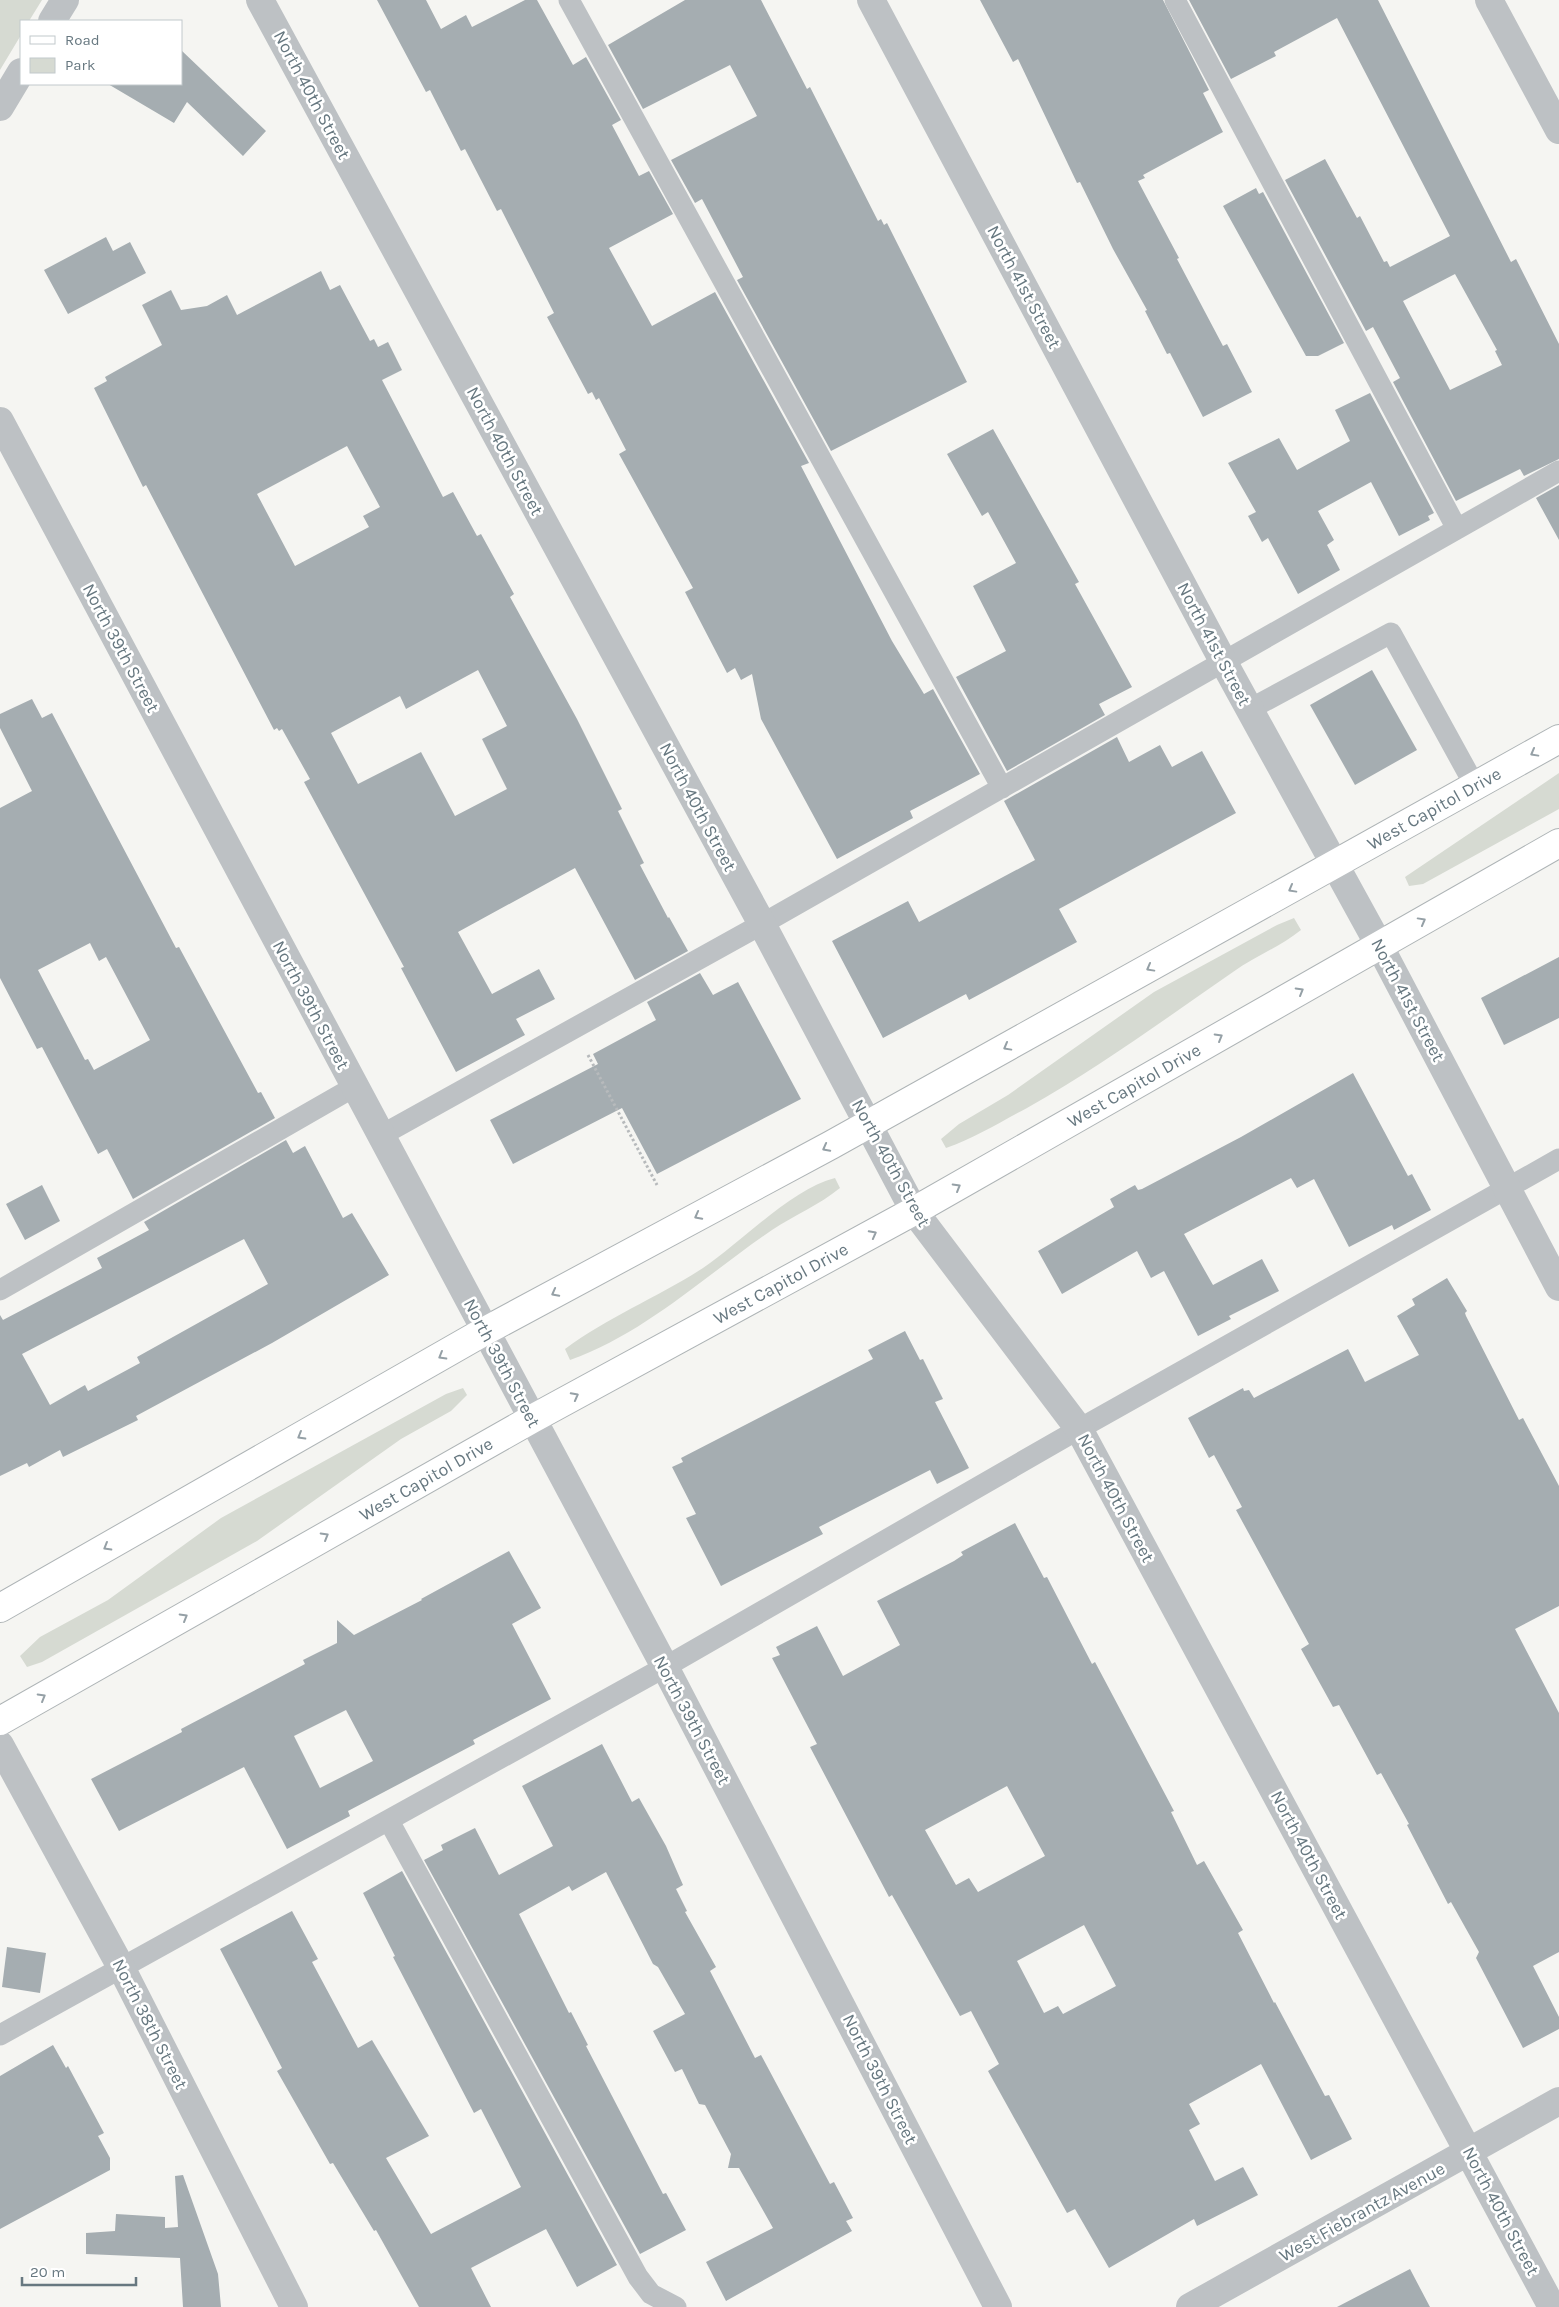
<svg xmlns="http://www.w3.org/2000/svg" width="1559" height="2307" viewBox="0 0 1559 2307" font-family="Karla,sans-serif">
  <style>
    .green { fill: #d6dad2 }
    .building { fill: #a5adb1; fill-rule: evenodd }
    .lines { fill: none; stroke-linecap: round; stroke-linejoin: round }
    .primary-casing { stroke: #aeb4b6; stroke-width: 30 }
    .path { stroke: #b7babc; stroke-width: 3; stroke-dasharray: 2.5 2.5; stroke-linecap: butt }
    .service { stroke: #bdc1c4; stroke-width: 21 }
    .minor { stroke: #bdc1c4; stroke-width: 28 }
    .tertiary { stroke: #bdc1c4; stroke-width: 28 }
    .primary { stroke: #fff; stroke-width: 28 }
    .oneway { stroke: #95a0a6 }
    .labels { text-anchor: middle; stroke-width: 5; stroke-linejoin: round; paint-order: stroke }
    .street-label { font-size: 18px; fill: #677880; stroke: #fff }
  </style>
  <rect width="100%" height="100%" fill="#f5f5f2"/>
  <path class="green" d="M0,0h42l-13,21h-8v14l-21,35z
    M1559,773v36l-136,75 -14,2 -4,-9z
    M1294,918l7,12c-21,17 -46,26 -68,42 -68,47 -133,95 -206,136 -27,14 -52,30 -81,40l-5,-9 18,-15 49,-29 146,-103 123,-67z
    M835,1178l5,10c-21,17 -45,27 -68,42 -65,44 -126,103 -202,130l-5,-11c43,-32 93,-52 138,-81 39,-26 88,-79 132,-90z
    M463,1388l4,7 -16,16 -50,28 -144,102 -215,121 -15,5 -7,-11 20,-19 68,-37 113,-82 225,-124z"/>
  <path class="building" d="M377,0h49l15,29 25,-14 6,12 53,-27h12l36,65 13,-8 35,63 -9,5 27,51 10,-5 24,43 -64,34 43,78 63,-34 94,171 -8,3 91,175 32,53 9,-5 47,85 -70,37 3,7 -76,41 -76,-140 -9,-45 -11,6 -6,-12 -8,5 -42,-81 8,-4 -74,-134 7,-4 -27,-52 -3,2 -4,-8 -4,2 -41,-77 7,-4 -53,-104 -4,2 -32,-62 -4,2 -31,-61 -4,2z
    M685,0h76l46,89 3,-2 68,134 3,-2 3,6 3,-2 80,159 -136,69 -94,-171 6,-3 -41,-78 -7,4 -24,-43 86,-44 -27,-51 -87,44 -35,-64z
    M980,0h183l46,90 -6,3 20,39 -80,43 2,3 -7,3 41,77 -2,1 46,87 4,-2 25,48 -49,25 -33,-64 -3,1 -22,-43 2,-1 -34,-61 -33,-67 -3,1 -59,-124 -5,3z
    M1189,0h189l133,262 5,-3 43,85v115l-35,17 -4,-7 -64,32 -63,-119 7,-4 -27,-51 -7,4 -81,-151 40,-21 32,59 3,-2 24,46 3,-1 3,6 60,-31 -113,-218 -63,34 2,4 -45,23zM1455,274l42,76 -2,1 7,14 -52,25 -47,-89z
    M181,50l85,81 -23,25 -56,-54 -13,21 -66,-39h73z
    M1256,188l3,6 4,-2 81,151 -26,13h-12l-83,-150z
    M106,237l7,14 17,-9 16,31 -78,41 -24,-44z
    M321,271l9,19 10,-5 30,56 4,-2 4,8 10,-5 14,28 -20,10 61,117 10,-5 24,44 4,-2 33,60 -4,3 67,122 45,90 -4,2 26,52 -4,2 28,53 1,-1 19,34 -53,29 -60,-112 -117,64 34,62 47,-25 16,30 -39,20 9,16 -69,37 -55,-104 3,-1 -100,-185 6,-3 -28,-50 -3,2 -2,-3 -3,2 -128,-245 -3,2 -49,-99 13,-7 -2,-4 57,-32 -20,-40 29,-15 10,20 26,-4 20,-11 10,20zM347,446l33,61 -17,9 6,11 -74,39 -38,-72zM478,670l29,56 -25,13 25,50 -52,27 -34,-64 -63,32 -27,-51 69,-37 6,13z
    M1370,393l64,120 -6,3 2,4 -31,16 -28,-54 -53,29 16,29 -7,5 13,25 -42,24 -30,-56 -6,4 -14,-26 8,-4 -28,-49 51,-25 18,32 53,-29 -15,-31z
    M993,429l86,153 -4,2 57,103 -33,17 6,11 -98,56 -51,-94 50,-26 -33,-65 43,-23 -28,-51 -6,4 -35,-62z
    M1559,485v55l-23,-42z
    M1372,670l45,80 -62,35 -45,-80z
    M32,699l10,19 10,-5 124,235 3,-1 79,146 3,-1 14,26 -142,81 -26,-50 -9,5 -56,-107 -5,2 -37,-71v-170l32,-17 -32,-63v-14zM90,943l9,18 7,-4 44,83 -56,30 -6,-11 -3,1 -47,-90z
    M1117,737l12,25 31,-17 12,22 30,-16 34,62 -177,96 18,33 -108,58 -3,-6 -83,44 -51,-97 76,-40 11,21 116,-62 -31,-59z
    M1559,957v61l-55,27 -23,-47z
    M700,973l13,22 25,-13 63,117 -144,75 -35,-66 -109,56 -23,-44 108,-56 -5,-10 63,-34 -9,-18z
    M1353,1073l55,103 4,-2 19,36 -37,20 -2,-5 -43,22 -35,-68 -17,9 -6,-10 -107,56 29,51 49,-26 17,32 -50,25 2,3 -33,17 -34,-65 -13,7 -14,-27 -75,43 -24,-43 76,-44 -4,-8 25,-14 3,5 4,-1 99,-52z
    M286,1140l7,13 12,-7 38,72 9,-5 37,62 -117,68 -136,73 2,4 -75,37 -3,-7 -31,17 -2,-4 -27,13v-161l3,5 99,-52 -5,-10 52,-28 -5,-8zM244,1239l24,45 -131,73 3,6 -52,28 -3,-6 -35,20 -28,-51z
    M42,1185l18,36 -35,19 -19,-36z
    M1447,1278l20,33 -2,2 1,3 53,104 4,-2 36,68v120l-44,23 44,84v239l-26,14 26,51v12l-36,19 -47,-90 3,-6 -28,-50 -3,2 -41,-79 2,-1 -28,-51 -4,2 -38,-70 -6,2 -32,-58 8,-5 -73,-134 6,-3 -28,-52 -5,3 -21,-40 55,-30 1,3 5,-1 5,8 94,-49 17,33 54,-27 -22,-39 18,-11 -3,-6z
    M905,1331l15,29 3,-1 20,40 -8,3 34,66 -32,16 -7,-14 -111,57 4,7 -102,52 -35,-68 10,-4 -24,-47 11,-5 -2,-4 192,-99 -5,-9z
    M1015,1523l29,55 3,-1 45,87 3,-2 79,149 -3,1 26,53 7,-4 39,69 -5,3 36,70 1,-1 50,94 4,-1 23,44 -41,21 -50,-96 -72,40 11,20 -11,6 26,51 28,-14 15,28 -61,31 -3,-7 -85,49 -34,-59 -8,4 -79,-142 11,-7 -28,-53 -11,5 -68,-121 -3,2 -79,-150 7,-3 -45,-86 8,-3 -4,-8 41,-21 26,50 57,-31 -23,-44 77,-40 9,-6 -2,-3zM1007,1786l38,70 -67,36 -9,-14 -13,7 -31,-55zM1084,1925l32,61 -53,28 -5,-8 -14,7 -27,-52z
    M509,1551l32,57 -29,16 39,75 -78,41 2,4 -127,67 2,5 -63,33 -43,-82 -125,64 -28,-52 91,-47 -1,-3 124,-65 -2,-4 34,-17v-23l17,15 68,-35 -1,-1zM346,1710l27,51 -53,27 -26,-52z
    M602,1744l30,58 7,-4 27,48 17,39 -7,4 11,22 -2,1 31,55 -6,4 45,87 6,-3 69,129 4,-2 19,36 -7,3 6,10 -126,70 -20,-39 67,-34 -34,-60h-11l3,-14 -26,-49 -6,-1 -17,-35 -7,3 -22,-41 32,-17 -27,-47 -5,-3 -47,-92 -34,19 -3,-5 -50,28 50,99 2,-1 17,33 -2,1 77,148 3,-1 20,37 -46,24 -216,-394 19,-10 -2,-5 34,-17 24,47 54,-29 -31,-60z
    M402,1871l215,394 -40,22 -31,-58 -75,39 20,39h-72l-43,-77 -2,1 -41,-68 -3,1 -53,-93 5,-3 -62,-119 72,-38 26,48 -6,3 46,86 14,-8 57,96 -43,22 45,76 90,-47 -40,-78 -7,4 -81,-156 2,-1 -32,-63z
    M7,1947l39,6 -6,40 -38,-6z
    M53,2045l13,23 2,-2 36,67 -6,3 12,22v12l-110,59v-153z
    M183,2175l35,99 3,33h-38l-3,-49 -94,-4v-21l29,-2 1,-17 49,3v11l13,-1 -3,-51z
    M1410,2269l20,38h-93z"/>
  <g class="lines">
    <g class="primary-casing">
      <g id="primary">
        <path id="s1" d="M0,1608l485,-277 346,-186 728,-406"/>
        <path id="s2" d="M0,1721l532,-302 382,-208 645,-368"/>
      </g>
    </g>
    <path class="path" d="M588,1055l69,130"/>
    <path class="service" d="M569,0l433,788
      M1175,0l282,529
      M1250,709l141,-76 84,153
      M380,1136l382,-212 797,-453
      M0,1290l354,-203
      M389,1821l249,456 13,17 25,13
      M0,2035l665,-368 414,-238 480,-270"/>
    <path class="minor" d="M260,0l502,924 152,287 165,218 473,878
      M871,0l352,661 156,284 180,342
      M1489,0l70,130
      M0,421l665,1246 333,640
      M0,1745l122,224 172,338
      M1190,2307l369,-206"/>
    <path class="tertiary" d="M52,21l13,-21
      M0,107l21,-35"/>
    <use href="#primary" class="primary"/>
  </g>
  <defs><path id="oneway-chevron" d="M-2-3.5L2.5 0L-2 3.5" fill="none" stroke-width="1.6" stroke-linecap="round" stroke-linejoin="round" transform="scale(1.25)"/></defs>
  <g class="oneway">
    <use href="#oneway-chevron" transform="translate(1534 753) rotate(151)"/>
    <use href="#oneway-chevron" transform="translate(1292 889) rotate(151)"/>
    <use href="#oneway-chevron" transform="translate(1422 921) rotate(-29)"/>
    <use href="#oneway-chevron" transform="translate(1150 968) rotate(151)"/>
    <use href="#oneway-chevron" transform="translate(1300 991) rotate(-30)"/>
    <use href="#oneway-chevron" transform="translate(1219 1037) rotate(-30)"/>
    <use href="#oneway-chevron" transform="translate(1007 1047) rotate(151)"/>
    <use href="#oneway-chevron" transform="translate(826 1148) rotate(152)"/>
    <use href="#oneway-chevron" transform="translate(957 1187) rotate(-30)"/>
    <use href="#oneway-chevron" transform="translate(698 1216) rotate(152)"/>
    <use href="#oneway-chevron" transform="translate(873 1234) rotate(-28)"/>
    <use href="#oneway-chevron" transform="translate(555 1293) rotate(152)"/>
    <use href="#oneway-chevron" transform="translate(442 1356) rotate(150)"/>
    <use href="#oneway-chevron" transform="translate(575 1396) rotate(-28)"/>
    <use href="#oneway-chevron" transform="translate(301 1436) rotate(150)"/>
    <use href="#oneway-chevron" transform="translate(325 1536) rotate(-30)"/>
    <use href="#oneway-chevron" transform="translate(107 1547) rotate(150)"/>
    <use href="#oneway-chevron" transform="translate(184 1617) rotate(-30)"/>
    <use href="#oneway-chevron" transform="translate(42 1697) rotate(-30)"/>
  </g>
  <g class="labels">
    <g class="street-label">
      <text transform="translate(312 95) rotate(62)" y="6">North 40th Street</text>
      <text transform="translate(1024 287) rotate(62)" y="6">North 41st Street</text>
      <text transform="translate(505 451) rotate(62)" y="6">North 40th Street</text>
      <text transform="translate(1214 644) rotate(62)" y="6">North 41st Street</text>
      <text transform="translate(121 648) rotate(62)" y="6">North 39th Street</text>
      <text transform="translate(698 807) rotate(62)" y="6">North 40th Street</text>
      <text dy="6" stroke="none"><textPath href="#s1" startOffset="1642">West Capitol Drive</textPath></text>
      <text transform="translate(1408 1000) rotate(62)" y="6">North 41st Street</text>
      <text transform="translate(311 1005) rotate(62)" y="6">North 39th Street</text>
      <text dy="6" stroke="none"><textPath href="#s2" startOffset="1300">West Capitol Drive</textPath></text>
      <text transform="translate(891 1163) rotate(61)" y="6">North 40th Street</text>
      <text dy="6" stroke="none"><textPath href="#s2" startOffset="895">West Capitol Drive</textPath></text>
      <text transform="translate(502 1363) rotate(62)" y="6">North 39th Street</text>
      <text dy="6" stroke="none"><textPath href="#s2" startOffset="490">West Capitol Drive</textPath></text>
      <text transform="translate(1116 1498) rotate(62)" y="6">North 40th Street</text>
      <text transform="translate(692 1720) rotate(62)" y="6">North 39th Street</text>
      <text transform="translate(1309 1855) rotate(62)" y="6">North 40th Street</text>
      <text transform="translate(150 2024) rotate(63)" y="6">North 38th Street</text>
      <text transform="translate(880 2079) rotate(63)" y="6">North 39th Street</text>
      <text transform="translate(1501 2211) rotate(62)" y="6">North 40th Street</text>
      <text transform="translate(1362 2212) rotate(-29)" y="6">West Fiebrantz Avenue</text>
    </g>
  </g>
  <rect x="20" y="20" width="162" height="65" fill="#ffffff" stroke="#c2c9cc"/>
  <rect x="30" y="36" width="25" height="8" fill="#ffffff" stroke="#c2c9cc"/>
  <text x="65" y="45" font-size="15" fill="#677880">Road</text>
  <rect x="30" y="58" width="25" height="15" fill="#d6dad2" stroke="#c2c9cc"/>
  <text x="65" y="70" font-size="15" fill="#677880">Park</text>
  <path d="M22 2277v8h114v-8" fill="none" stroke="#677880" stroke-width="2.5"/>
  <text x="30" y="2277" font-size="15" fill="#677880" stroke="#ffffff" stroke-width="4" paint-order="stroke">20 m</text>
</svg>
